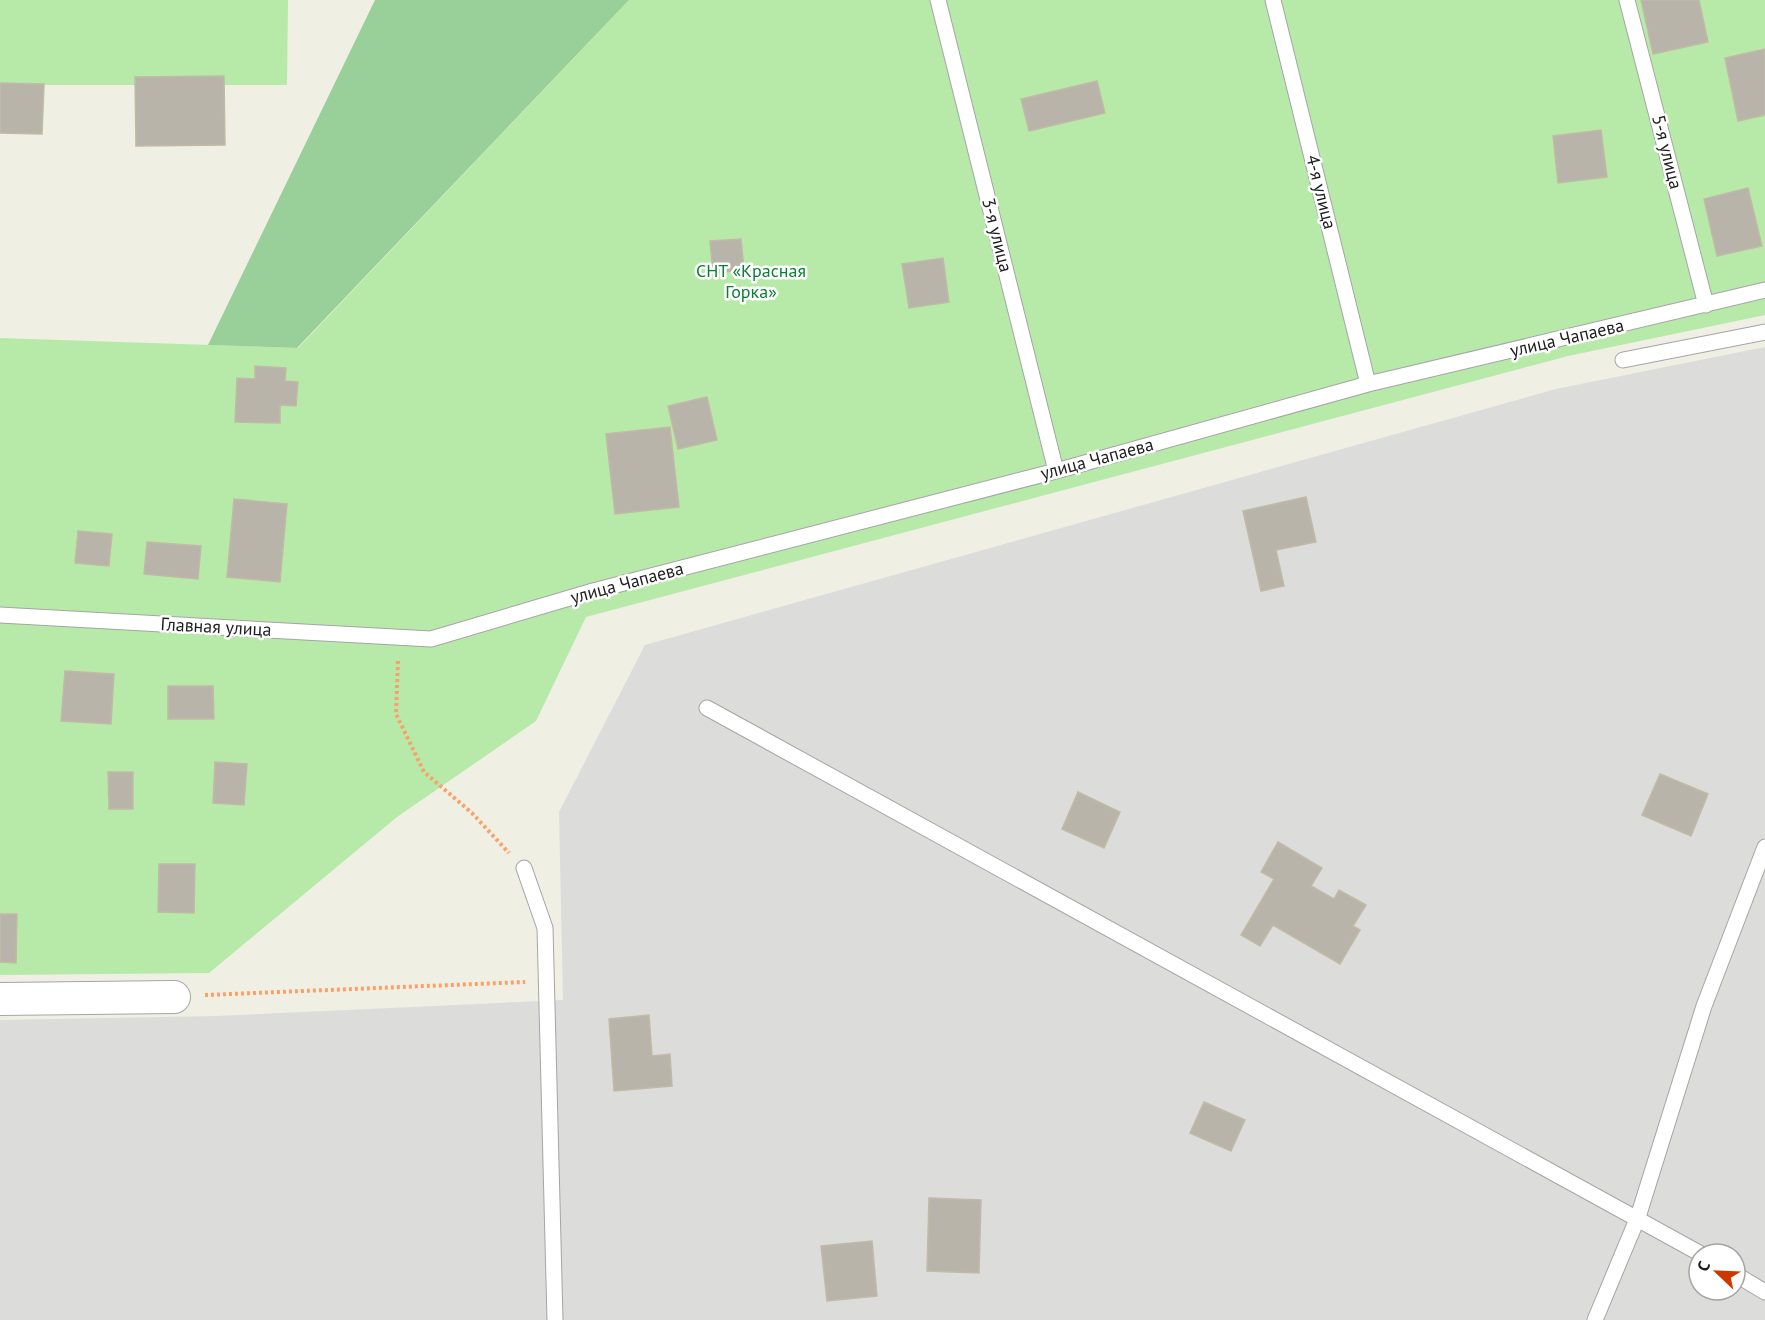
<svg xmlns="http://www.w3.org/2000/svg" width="1765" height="1320" viewBox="0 0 1765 1320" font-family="'PT Sans',sans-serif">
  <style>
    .residential { fill: #dcdcdb; fill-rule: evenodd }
    .grass { fill: #b7eaa9 }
    .forest { fill: #99cf98 }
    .building { fill: #b9b4a9; stroke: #c1baa6; stroke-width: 1.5 }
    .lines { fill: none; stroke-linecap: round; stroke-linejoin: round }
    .service-casing { stroke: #a5a5a5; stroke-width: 17 }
    .minor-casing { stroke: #a5a5a5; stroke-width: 34 }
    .path { stroke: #fca069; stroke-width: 4; stroke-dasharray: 3 3; stroke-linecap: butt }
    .service { stroke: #fff; stroke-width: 15 }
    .minor { stroke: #fff; stroke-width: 32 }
    .labels { text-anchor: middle; stroke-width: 5; stroke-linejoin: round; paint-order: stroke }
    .street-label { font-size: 18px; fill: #1e1e1e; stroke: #fff }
    .park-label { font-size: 18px; fill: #0a7f34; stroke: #fff }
  </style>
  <rect width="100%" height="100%" fill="#efefe4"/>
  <path class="residential" d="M1765,347v973h-1765v-300l217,-4 346,-16 -4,-188 86,-167 911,-256zM1699,1254h36v36h-36z"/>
  <path class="grass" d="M0,0h288l-1,85h-287z
    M629,0h1136v315l-197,41 -982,261 -50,104 -139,96 -188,156 -209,2v-637l298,10z"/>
  <path class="forest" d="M375,0h254l-332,348 -89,-3z"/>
  <path class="building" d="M1641,0h58l9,42 -55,12z
    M1765,49v66l-27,6 -13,-63z
    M224,76l1,69 -89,1 -1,-69z
    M1097,81l8,32 -76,18 -8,-32z
    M0,83l44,1 -2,50 -42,-1z
    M1601,130l6,47 -49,6 -5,-47z
    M1748,188l14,58 -45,10 -13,-57z
    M741,239l3,31 -31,3 -3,-32z
    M943,258l6,44 -40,6 -7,-44z
    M255,366l31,2 -1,13 13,1 -2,24 -16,-1v18l-45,-1 2,-44 18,1z
    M707,397l10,43 -39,9 -10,-43z
    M670,427l9,80 -64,7 -9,-80z
    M1306,497l10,45 -40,8 8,36 -23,5 -18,-80z
    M234,499l53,5 -7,78 -53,-5z
    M78,531l34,3 -3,32 -34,-3z
    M147,542l54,4 -3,33 -54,-5z
    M65,671l49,3 -3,50 -50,-3z
    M168,686h45l1,33h-46z
    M215,762l32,2 -3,41 -31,-2z
    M108,772h25v37h-24z
    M1660,774l48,20 -17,42 -49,-21z
    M1078,792l42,20 -16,36 -42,-19z
    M1278,842l44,26 -11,18 23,13 5,-9 27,15 -13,21 7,4 -20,34 -67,-39 -13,21 -19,-11 33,-56 -13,-7z
    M159,864h36l-1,49 -36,-1z
    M0,914h17l-1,49 -16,-1z
    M649,1015l3,41 18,-2 2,32 -58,5 -5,-72z
    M1204,1102l41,18 -14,31 -41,-18z
    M929,1198l52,2 -2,73 -52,-2z
    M872,1241l5,55 -50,5 -6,-55z"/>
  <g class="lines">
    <g class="service-casing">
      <path id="service" d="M938,0l118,471
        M1273,0l95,384
        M1627,0l79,305
        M1623,360l142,-28
        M0,615l431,24 162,-48 463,-120 312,-87 397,-94
        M707,708l994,546
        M524,868l21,60 10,392
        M1735,1274l30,18
        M1595,1320l43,-103 66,-211 61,-159"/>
    </g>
    <g class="minor-casing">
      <path id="minor" d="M0,999l174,-2"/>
    </g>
    <path class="path" d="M398,661l-2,53 28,58 48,41 37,40
      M205,995l320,-13"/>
    <use href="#service" class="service"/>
    <use href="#minor" class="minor"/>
  </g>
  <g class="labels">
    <g class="street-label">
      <text transform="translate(1667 152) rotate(76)" y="6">5-я улица</text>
      <text transform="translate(1321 192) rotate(76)" y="6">4-я улица</text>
      <text transform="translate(997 235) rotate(76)" y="6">3-я улица</text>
      <text transform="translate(1567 338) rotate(-13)" y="6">улица Чапаева</text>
      <text transform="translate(1097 459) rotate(-15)" y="6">улица Чапаева</text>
      <text transform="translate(627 583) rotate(-15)" y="6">улица Чапаева</text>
      <text transform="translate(216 627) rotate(3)" y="6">Главная улица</text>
    </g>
    <g class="park-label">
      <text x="751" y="277">СНТ «Красная<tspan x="751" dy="21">Горка»</tspan></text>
    </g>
  </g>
  <g transform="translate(1717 1272) rotate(293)"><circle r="28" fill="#ffffff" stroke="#a5a5a5" stroke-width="1.5"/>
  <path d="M0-4.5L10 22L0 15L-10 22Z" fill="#cd3800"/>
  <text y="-9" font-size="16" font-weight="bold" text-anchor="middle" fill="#1e1e1e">С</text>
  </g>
</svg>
